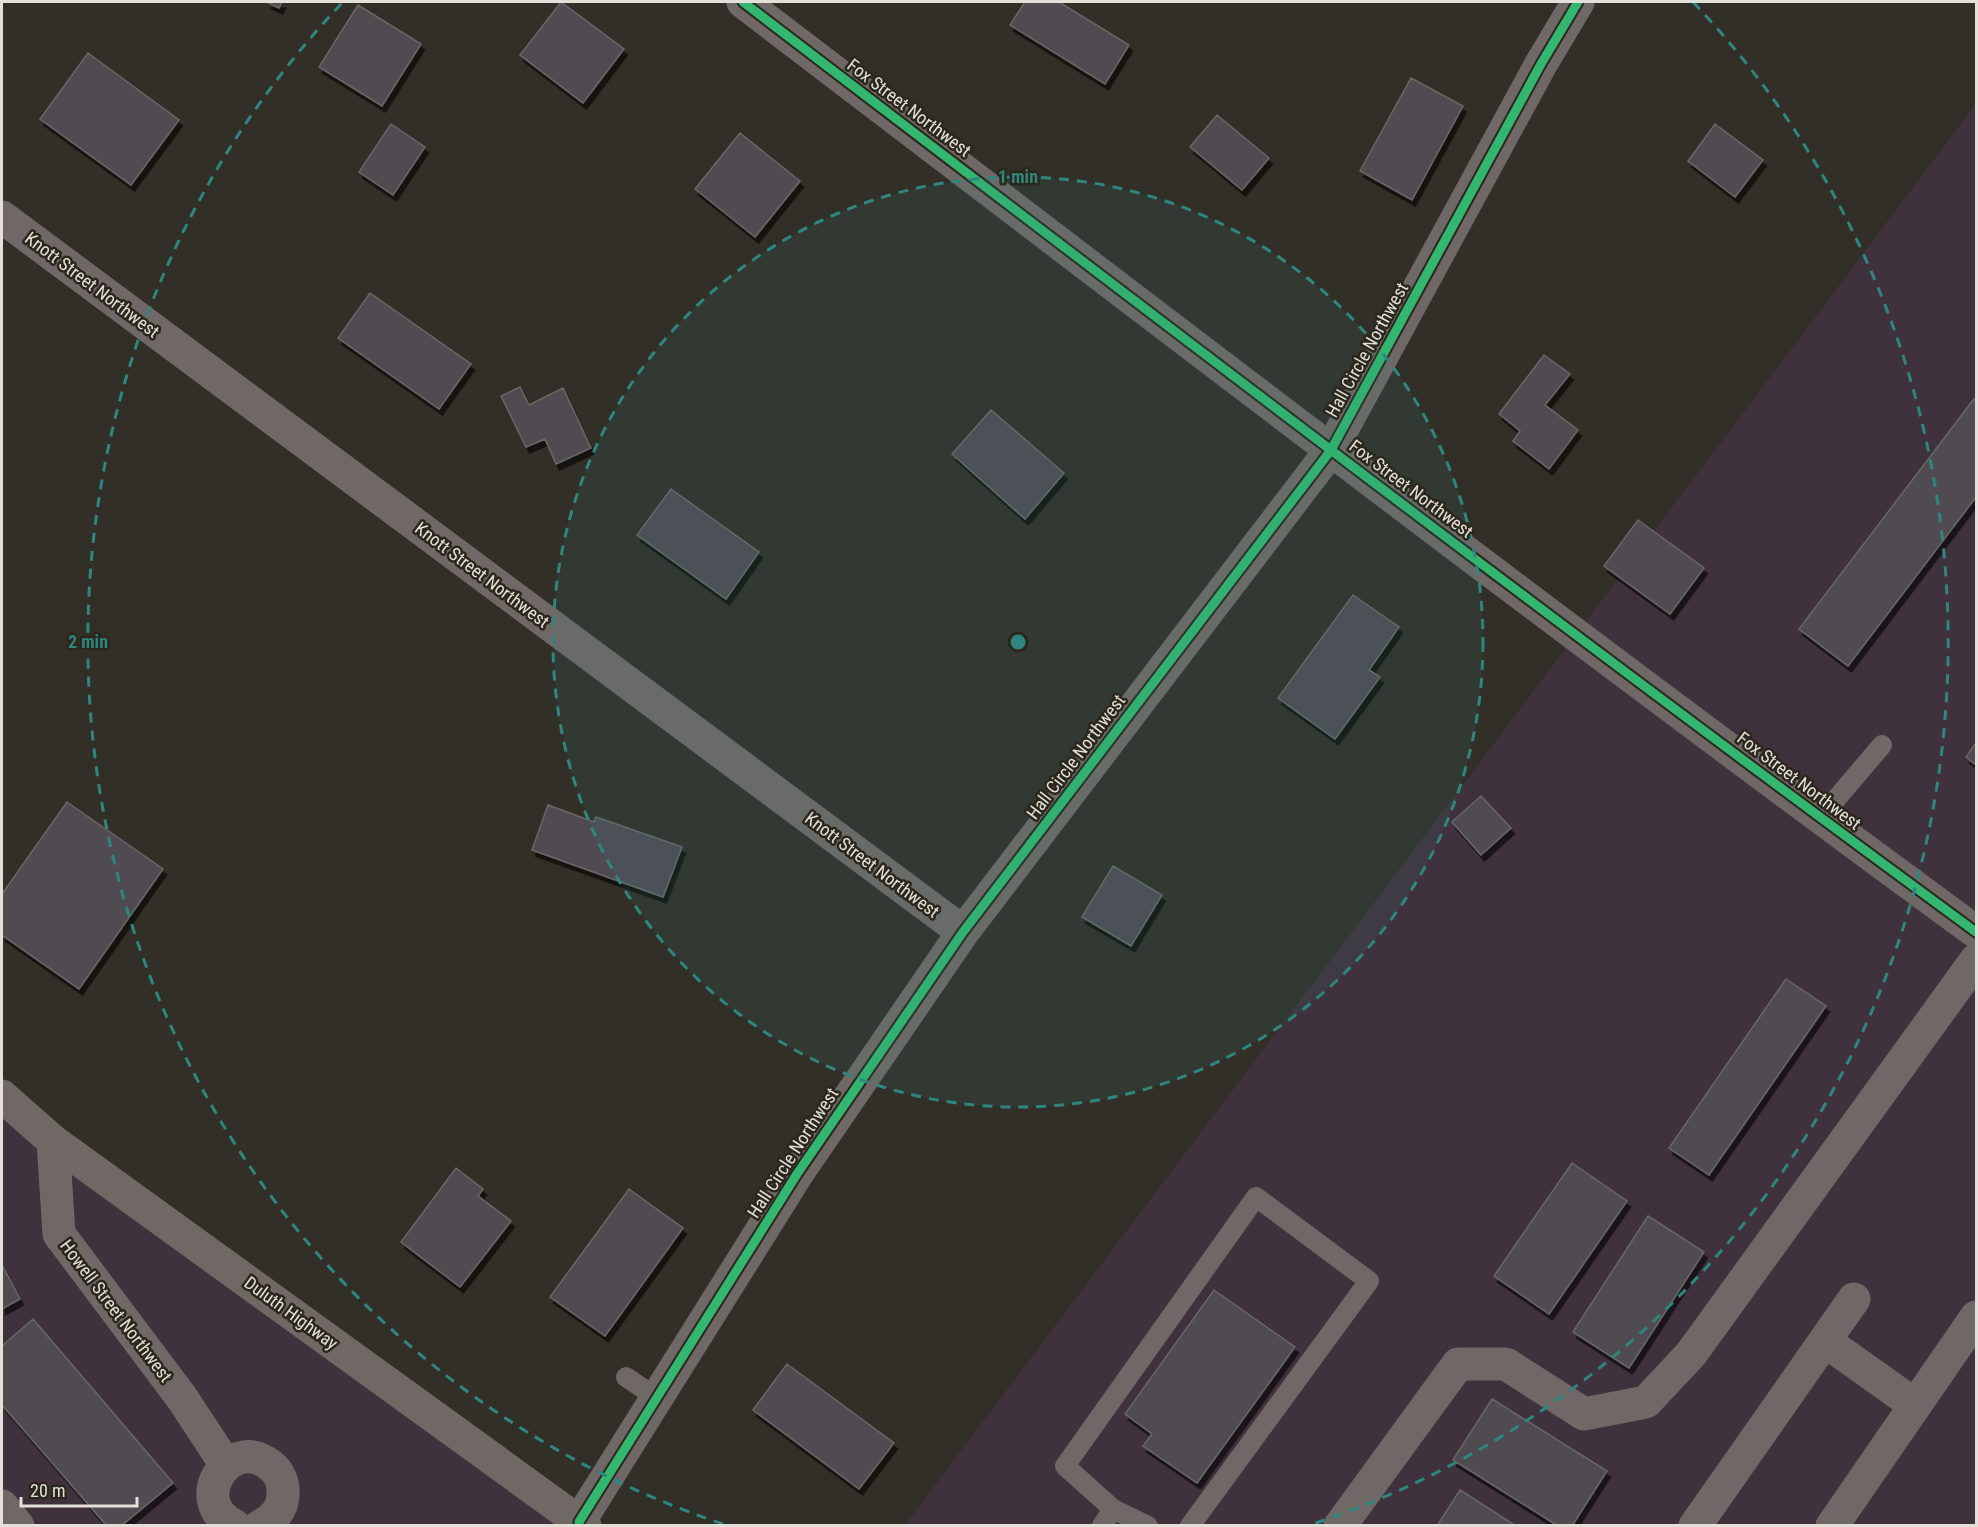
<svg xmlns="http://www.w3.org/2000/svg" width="1978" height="1527" viewBox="0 0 1978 1527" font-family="'Roboto Condensed',sans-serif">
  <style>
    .commercial { fill: #40323d }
    .building { fill: #4f4c51; stroke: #686766; stroke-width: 1.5; filter: url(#shadow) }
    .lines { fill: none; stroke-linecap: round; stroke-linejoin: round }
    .lane { stroke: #706866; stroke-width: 20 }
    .street { stroke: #706866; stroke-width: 33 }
    .primary { stroke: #706864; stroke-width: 33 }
    .cycleway-casing { stroke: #2b271c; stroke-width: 13 }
    .cycleway { stroke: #33b770; stroke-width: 9 }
    .ring { fill: none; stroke: #2f867e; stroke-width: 3; stroke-dasharray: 10 8 }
    .labels { text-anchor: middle; stroke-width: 5; stroke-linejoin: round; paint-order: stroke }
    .street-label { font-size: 18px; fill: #e2e0d8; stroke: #2b271c }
    .centre { fill: #2f867e; stroke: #2b271c; stroke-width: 3 }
    .ring-label { font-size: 18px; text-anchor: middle; font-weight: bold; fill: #2f867e; stroke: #2b271c; stroke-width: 5; stroke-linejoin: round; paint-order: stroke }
  </style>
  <defs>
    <filter id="shadow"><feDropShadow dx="3.5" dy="6" stdDeviation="0" flood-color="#0009"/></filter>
  </defs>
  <rect width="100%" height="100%" fill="#322f28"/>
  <path class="commercial" d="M1976,104v1421h-1071z
    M2,1087l555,438h-555z"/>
  <path class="building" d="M267,2h15l-3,6z
    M561,2l63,47 -41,54 -63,-48z
    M1025,2h34l70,43 -24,39 -95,-59z
    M358,5l63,39 -39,62 -63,-39z
    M88,53l91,67 -48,65 -91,-66z
    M1411,78l52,28 -51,94 -52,-29z
    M1217,115l52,43 -27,32 -52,-43z
    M391,124l34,23 -32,48 -34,-23z
    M1715,124l48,36 -28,37 -47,-36z
    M740,133l60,48 -45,56 -60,-48z
    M370,293l101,71 -32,45 -101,-71z
    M1544,355l26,19 -25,31 33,25 -29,39 -36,-28 7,-10 -21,-17z
    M520,387l9,18 34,-17 28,60 -35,16 -11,-25 -19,8 -25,-51z
    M1974,399l2,2v96l-128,169 -49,-37z
    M991,410l73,63 -39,46 -73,-65z
    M671,489l88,63 -33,47 -89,-64z
    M1638,520l66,48 -34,46 -66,-48z
    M1353,595l46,32 -30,43 11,7 -45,62 -57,-41z
    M1976,743v22l-10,-8z
    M1481,796l30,32 -30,27 -29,-33z
    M67,802l96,67 -84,120 -77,-54v-41z
    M548,805l46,17 2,-5 86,30 -19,50 -131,-47z
    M1113,866l49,29 -31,51 -49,-29z
    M1786,979l40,27 -117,169 -40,-27z
    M1572,1163l55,38 -78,113 -55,-38z
    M456,1168l27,21 -5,7 33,25 -51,66 -59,-45z
    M629,1189l54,39 -78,108 -55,-39z
    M1648,1216l56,36 -75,116 -56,-36z
    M2,1265l18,34 -18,10z
    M1214,1290l81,57 -98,136 -54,-37 9,-12 -27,-20z
    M33,1319l140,164 -52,43h-14l-105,-121v-59z
    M787,1364l107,79 -35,46 -106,-79z
    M1492,1399l115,72 -35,55h-14l-105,-66z
    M1460,1490l56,36h-79z"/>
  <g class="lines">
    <path class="lane" d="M1820,818l62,-73
      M626,1377l31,21
      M1113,1509l-48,-43 191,-269 113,84 -179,245
      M1102,1526l11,-17 35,17"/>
    <path class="street" d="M743,2c409,312 818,626 1233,930
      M2,217l961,715
      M53,1141l6,93 123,164 44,67
      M1825,1341l90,64
      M2,1506l16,20
      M579,1522l218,-348 166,-242 368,-482 210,-386 37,-62
      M235,1526c-50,-24 -5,-93 35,-61 9,7 14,18 13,29 0,15 -10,26 -23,32
      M1340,1526l118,-162h48l78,50 62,-12 45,-48 285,-394
      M1695,1526l159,-227
      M1832,1526l144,-209"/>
    <path class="primary" d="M2,1096l51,45 532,385"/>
    <g class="cycleway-casing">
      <path id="cycleway" d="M743,2c409,312 818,626 1233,930
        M579,1522l218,-348 166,-242 368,-482 210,-386 37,-62"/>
    </g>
    <use href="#cycleway" class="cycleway"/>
  </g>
  <circle cx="1018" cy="642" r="465" fill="#2f867e" fill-opacity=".12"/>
  <g class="ring">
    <circle cx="1018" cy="642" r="465"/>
    <path d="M723 1524A930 930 0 0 1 343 2M1693 2A930 930 0 0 1 1313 1524"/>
  </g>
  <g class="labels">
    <g class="street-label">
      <text transform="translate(909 108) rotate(37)" y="6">Fox Street Northwest</text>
      <text transform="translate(92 285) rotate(37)" y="6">Knott Street Northwest</text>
      <text transform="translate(1367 350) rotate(-61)" y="6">Hall Circle Northwest</text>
      <text transform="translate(1411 489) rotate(37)" y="6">Fox Street Northwest</text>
      <text transform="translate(482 575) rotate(37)" y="6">Knott Street Northwest</text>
      <text transform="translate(1076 757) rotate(-53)" y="6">Hall Circle Northwest</text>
      <text transform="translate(1799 781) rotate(37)" y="6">Fox Street Northwest</text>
      <text transform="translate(872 865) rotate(37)" y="6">Knott Street Northwest</text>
      <text transform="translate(793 1153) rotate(-57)" y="6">Hall Circle Northwest</text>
      <text transform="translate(116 1311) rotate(53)" y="6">Howell Street Northwest</text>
      <text transform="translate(291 1313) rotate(36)" y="6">Duluth Highway</text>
    </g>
  </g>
  <circle cx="1018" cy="642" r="9" class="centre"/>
  <g class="ring-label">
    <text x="1018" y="183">1 min</text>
    <text x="88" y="648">2 min</text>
  </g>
  <rect width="1978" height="1527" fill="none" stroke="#e2e0d8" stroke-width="6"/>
  <path d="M21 1497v9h116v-9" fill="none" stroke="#e2e0d8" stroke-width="3"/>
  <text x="30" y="1497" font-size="18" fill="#e2e0d8" stroke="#2b271c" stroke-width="4.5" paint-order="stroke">20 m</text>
</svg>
